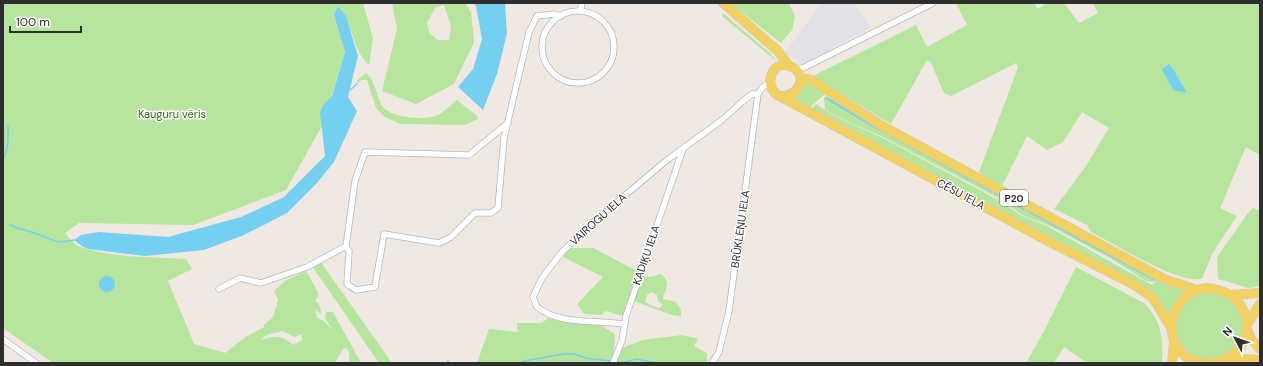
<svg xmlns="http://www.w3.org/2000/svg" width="1263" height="366" viewBox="0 0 1263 366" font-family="'DM Sans',sans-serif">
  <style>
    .industrial { fill: #e3e1e8 }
    .green { fill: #b6e59e; fill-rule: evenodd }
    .water { fill: #75cff0 }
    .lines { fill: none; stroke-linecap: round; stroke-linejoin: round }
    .stream { stroke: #75cff0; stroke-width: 1.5 }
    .minor-casing { stroke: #b4b7c1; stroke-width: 7 }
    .primary-casing { stroke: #c9c9c9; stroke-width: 10 }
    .minor { stroke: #fff; stroke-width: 5.5 }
    .primary { stroke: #f2d163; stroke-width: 9 }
    .labels { text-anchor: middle; stroke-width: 3; stroke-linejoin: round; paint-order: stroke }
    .shield { fill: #fff; stroke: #6d6d6d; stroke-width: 1 }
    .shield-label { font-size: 10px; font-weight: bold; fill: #2e2e2e }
    .park-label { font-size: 11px; fill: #2c6e1b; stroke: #fff }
    .street-label { font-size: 11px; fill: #2e2e2e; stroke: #fff }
  </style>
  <rect width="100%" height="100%" fill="#efe9e1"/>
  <path class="industrial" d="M821,3h33l17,24 -67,37h-3l-16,-11z"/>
  <path class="green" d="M3,3h360l10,35 -4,27c-17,-16 -16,-42 -31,-59l-4,9 11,37 -22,72 -37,66 -93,35 -114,-2 -14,10c4,4 8,11 13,13 29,12 77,11 108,13l6,10 -24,12 26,63 31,9 22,-17 17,-9v-2l9,-8 5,-17 -4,-9 11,-10 21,-10 13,23 -4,7 4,3 3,10 -7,-4 2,8 7,3 9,10 -8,-13 1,-6h7l28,51h-12v-11l-3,-4 -3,1 -8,14h-282l-50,-35zM282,331l13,6 7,-3v6l-9,5c-13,-11 -18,-9 -32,-5l5,-5z
    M392,3h73l6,9 3,30 -20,42 -38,20 -34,-13 15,-62zM444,5l7,21 -2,14h-11l-8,-6 -3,-11 8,-15z
    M730,3h59l6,14 -3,13 -11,13z
    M956,3h78l4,6 9,-6h17l15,20 19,-10 -5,-10h167v152l-14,-8 -26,61 17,8 -25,38 -10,25c-27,4 -85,-34 -111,-47l-4,-7 -33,-16 32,-43 23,-38 -27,-16 -19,30 -16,8 -20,-14 -25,50 -23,-14 39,-105 -2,-4 -65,33 -7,-3 -13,-30 -4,-3 -36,64 -78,-48 103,-51 11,22 40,-22z
    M723,13l47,40 6,8 -54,-45z
    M366,73c10,9 10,22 16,33 8,12 44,15 56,9 6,-3 13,-10 19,-15l20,16 1,3 -13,6 -65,-1 -15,-7 -9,-9 -9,-28h-6l-4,4v-4z
    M807,81l18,13 -16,14 -17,-9z
    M827,95l330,183 -3,4 -8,-1 -36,-23 -62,-33 -24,-9 -26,-18 -111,-59 -53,-24 -9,-6 -1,-11z
    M816,104l19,12 52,24 113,61 22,15 25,10 105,59 7,-6 29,11 -9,7 -11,19 -10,-17 -347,-190z
    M1253,208l7,3v75l-11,2 -31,-9 -1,-22 31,-44z
    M569,248h24l44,23 -14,45 -18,-5 -3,4 -18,-1 -7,-10 26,-27 -40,-20z
    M320,261l72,102h-13l-67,-97z
    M1076,267l68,36c17,16 20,38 18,60h-75l-23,-16 -10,16h-28l17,-30z
    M661,274c11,10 4,13 2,25l13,3 5,8v6l-9,-1 -38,-14 8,-25 8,1zM651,292l6,3 1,6 5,4 -4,3 -9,-3 -5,-3 2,-7z
    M1176 326a33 33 0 1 1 66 0a33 33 0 1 1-66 0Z
    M549,317l48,6 18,11 -1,17 29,-11 39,-5 16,4 -4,7 13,7v8l-3,2h-227l12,-34 29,3 -1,-9h25z"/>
  <path class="water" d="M474,3h31l2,30 -10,41 -14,36 -25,-23 15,-18 9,-30 -6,-33z
    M338,6l8,10 12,40 -10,41 9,14 -23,51 -18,22 -29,29 -43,22 -40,15 -59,6 -57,-7 -6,-3 -8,-6 7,-5 18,-3 69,5 73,-20 43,-20 41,-41 -5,-44 3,-7 9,-9 13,-44 -11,-37z
    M1169,64l4,5 14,24 -14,-3 -11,-21z
    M99 284a8 8 0 1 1 16 0a8 8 0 1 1-16 0Z"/>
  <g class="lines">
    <path class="stream" d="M350,90l7,-6
      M826,98l45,27 153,84
      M3,160c5,-11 6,-21 5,-34
      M1028,211l127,69
      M10,225c8,4 16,5 24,8 19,5 18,12 40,7
      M616,362l4,1 17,-4 18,4
      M447,363l1,-2
      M524,363v-2l40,-7h10l11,4 26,3"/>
    <g class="minor-casing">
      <path id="minor" d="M580,11l2,-8
        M542 47a36 36 0 1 1 72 0a36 36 0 1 1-72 0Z
        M795,69l8,-1 130,-65
        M346,246l3,5 -2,33 9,6 19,-3 9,-53 55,9 12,-6 24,-24h16l7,-5 6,-70 25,-106 8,-16 17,-2 7,2
        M219,289l21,-11 21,5 46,-16 39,-21 9,-65 10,-29 104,3 39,-32
        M624,324c-27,-4 -65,1 -87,-17l-4,-10 9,-19 19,-25 30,-29 76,-64 55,-40 20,-18 10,-8h6
        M3,339l33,24
        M613,363l9,-22 4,-25 57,-167
        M712,363l7,-11 10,-41 29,-217 4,-6 8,-6"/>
    </g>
    <g class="primary-casing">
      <path id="primary" d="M723,3l55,48 11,15
        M801,78l10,2 73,47 280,152 33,11
        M783,96c16,0 25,-21 9,-29 -18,-9 -29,15 -16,27l268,145 89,45 20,14 17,28
        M1206,288c57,4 51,74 2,75 -48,0 -48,-68 -2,-75z
        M1231,295l29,-2
        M1248,323l12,-19
        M1247,329l4,10 9,10
        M1227,358l33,2
        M1172,363l2,-21"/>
    </g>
    <use href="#minor" class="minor"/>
    <use href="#primary" class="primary"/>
  </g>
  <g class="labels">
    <rect class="shield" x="1000" y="190" width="28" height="16" rx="3"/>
    <g class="shield-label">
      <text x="1014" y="202">P20</text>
    </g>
    <g class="park-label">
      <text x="172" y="118">Kauguru vēris</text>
    </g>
    <g class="street-label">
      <text transform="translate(961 194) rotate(28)" y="4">CĒSU IELA</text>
      <text transform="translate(598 219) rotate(-42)" y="4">VAIROGU IELA</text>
      <text transform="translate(740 229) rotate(-82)" y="4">BRŪKLEŅU IELA</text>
      <text transform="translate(646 255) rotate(-71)" y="4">KADIĶU IELA</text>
    </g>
  </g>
  <rect width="1263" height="366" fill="none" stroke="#2e2e2e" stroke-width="8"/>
  <g transform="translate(1235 338) rotate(311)" stroke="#ffffff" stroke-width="3" paint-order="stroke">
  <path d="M0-3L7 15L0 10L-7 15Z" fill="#2e2e2e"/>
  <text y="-6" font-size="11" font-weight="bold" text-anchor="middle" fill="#2e2e2e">N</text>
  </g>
  <path d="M10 26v6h71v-6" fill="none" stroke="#2e2e2e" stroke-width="2"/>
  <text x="16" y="26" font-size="12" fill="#2e2e2e" stroke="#ffffff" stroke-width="3" paint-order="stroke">100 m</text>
</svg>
